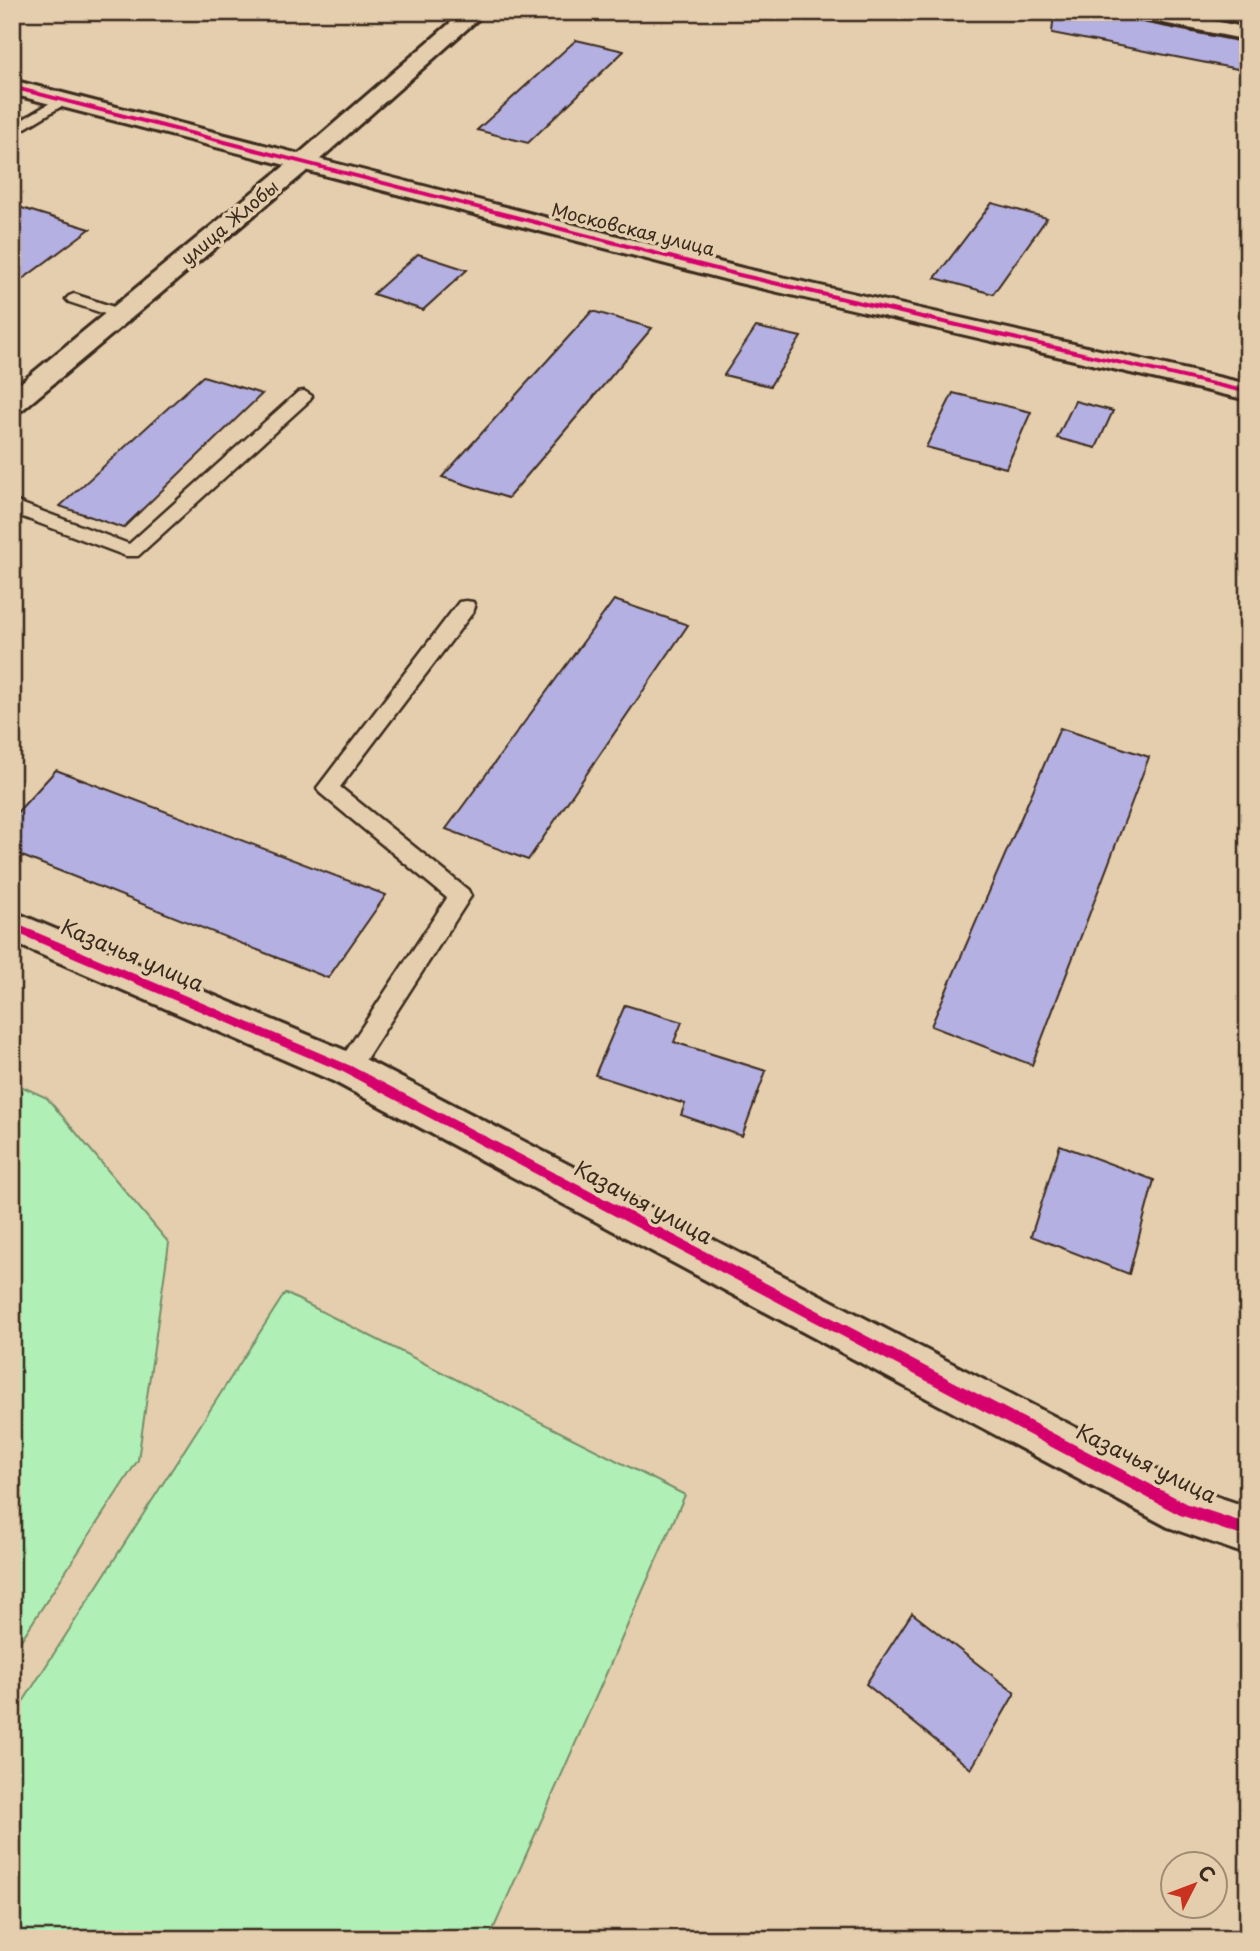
<svg xmlns="http://www.w3.org/2000/svg" width="1260" height="1951" viewBox="0 0 1260 1951" font-family="'Playpen Sans',sans-serif">
  <style>
    .green { fill: #b0f0b7; stroke: #768d6a; stroke-width: 2 }
    .building { fill: #b4b0e2; stroke: #3b2a1e; stroke-width: 2 }
    .lines { fill: none; stroke-linecap: round; stroke-linejoin: round }
    .service-casing { stroke: #3b2a1e; stroke-width: 5 }
    .minor-casing { stroke: #3b2a1e; stroke-width: 6 }
    .tertiary-casing { stroke: #3b2a1e; stroke-width: 6 }
    .service { fill: #e4cead; fill-rule: evenodd }
    .minor { fill: #e4cead; fill-rule: evenodd }
    .tertiary { fill: #e4cead; fill-rule: evenodd }
    .cycleway-casing { stroke: #e4cead; stroke-width: 5 }
    .cycleway { fill: #d6006c; fill-rule: evenodd }
    .labels { text-anchor: middle; stroke-width: 7; stroke-linejoin: round; paint-order: stroke }
    .far-street-label { font-size: 18px; fill: #3b2a1e; stroke: #e4cead }
    .street-label { font-size: 21px; fill: #3b2a1e; stroke: #e4cead }
  </style>
  <rect width="100%" height="100%" fill="#e4cead"/>
  <filter id="ink" filterUnits="userSpaceOnUse"><feTurbulence type="fractalNoise" baseFrequency=".0143" numOctaves="2"/><feDisplacementMap in="SourceGraphic" scale="14" xChannelSelector="R" yChannelSelector="G"/><feConvolveMatrix kernelMatrix="1 2 1 2 8 2 1 2 1" color-interpolation-filters="sRGB"/></filter>
  <g filter="url(#ink)">
    <path class="green" d="M12,1082l35,16 122,145 -31,217 -126,194z
      M285,1293l400,202 -196,444h-477v-220z"/>
    <path class="building" d="M1054,12h72l4,7 7,2 111,22v28l-196,-38z
      M1185,12h63v13z
      M576,40l48,11 -96,92 -51,-13z
      M992,203l55,15 -54,76 -58,-16z
      M12,205l78,24 -78,58z
      M418,254l49,16 -44,40 -50,-16z
      M592,311l60,17 -144,170 -66,-21z
      M756,327l45,10 -31,49 -46,-11z
      M203,376l59,18 -139,134 -63,-22z
      M953,393l78,19 -25,56 -80,-21z
      M1075,401l38,10 -17,37 -39,-10z
      M614,600l74,25 -160,235 -82,-31z
      M1060,728l89,29 -117,308 -101,-39z
      M56,770l330,125 -58,83 -316,-126v-34z
      M625,1005l57,17 -8,20 92,29 -24,65 -61,-21 4,-11 -90,-29z
      M1060,1145l94,35 -25,94 -98,-38z
      M912,1613l103,80 -44,76 -105,-85z"/>
    <g class="lines">
      <g class="service-casing">
        <path id="service" d="M60,97l5,1v6l-53,32v-10z
          M74,294l52,17 2,3 -8,5 -51,-17 -3,-3 3,-3z
          M304,391l8,5 -2,4 -172,156h-12l-114,-43v-13l117,44 169,-152z
          M466,601l7,1 2,5 -2,5 -133,175 128,103 3,6 -116,180 -8,3 -8,-3 -4,-7 4,-7 108,-164 -127,-105 -3,-5 142,-186z"/>
      </g>
      <g class="minor-casing">
        <path id="minor" d="M1128,12h43l77,16v12l-110,-22 -7,-2z
          M12,80l730,188 506,116v16l-509,-117 -727,-189z
          M12,911l349,146 833,432 54,18v48l-80,-28 -835,-446 -321,-139z"/>
      </g>
      <g class="tertiary-casing">
        <path id="tertiary" d="M463,12h23l-177,157 -287,241 -10,2v-22l281,-231z"/>
      </g>
      <use href="#service" class="service"/>
      <use href="#minor" class="minor"/>
      <use href="#tertiary" class="tertiary"/>
      <g class="cycleway-casing">
        <path id="cycleway" d="M12,85l728,188 508,117v4l-509,-117 -727,-188z
          M12,922l339,144 837,438 60,20v14l-68,-23 -837,-443 -331,-141z"/>
      </g>
      <use href="#cycleway" class="cycleway"/>
    </g>
  </g>
  <g class="labels">
    <g class="far-street-label">
      <text transform="translate(230 223) rotate(-40)" y="6">улица Жлобы</text>
      <text transform="translate(633 230) rotate(14)" y="6">Московская улица</text>
    </g>
    <g class="street-label">
      <text transform="translate(132 956) rotate(23)" y="7">Казачья улица</text>
      <text transform="translate(643 1203) rotate(28)" y="7">Казачья улица</text>
      <text transform="translate(1146 1464) rotate(26)" y="7">Казачья улица</text>
    </g>
  </g>
  <rect width="1260" height="1951" fill="none" stroke="#e4cead" stroke-width="42"/>
  <rect x="21" y="21" width="1218" height="1909" fill="none" stroke="#3b2a1e" stroke-width="2.5" filter="url(#ink)"/>
  <g transform="translate(1194 1885) rotate(48)"><circle r="33" fill="#e4cead" stroke="#a08c74" stroke-width="2"/>
  <path d="M0-5L12 26L0 18L-12 26Z" fill="#c8321e"/>
  <text y="-10" font-size="19" font-weight="bold" text-anchor="middle" fill="#3b2a1e">С</text>
  </g>
</svg>
